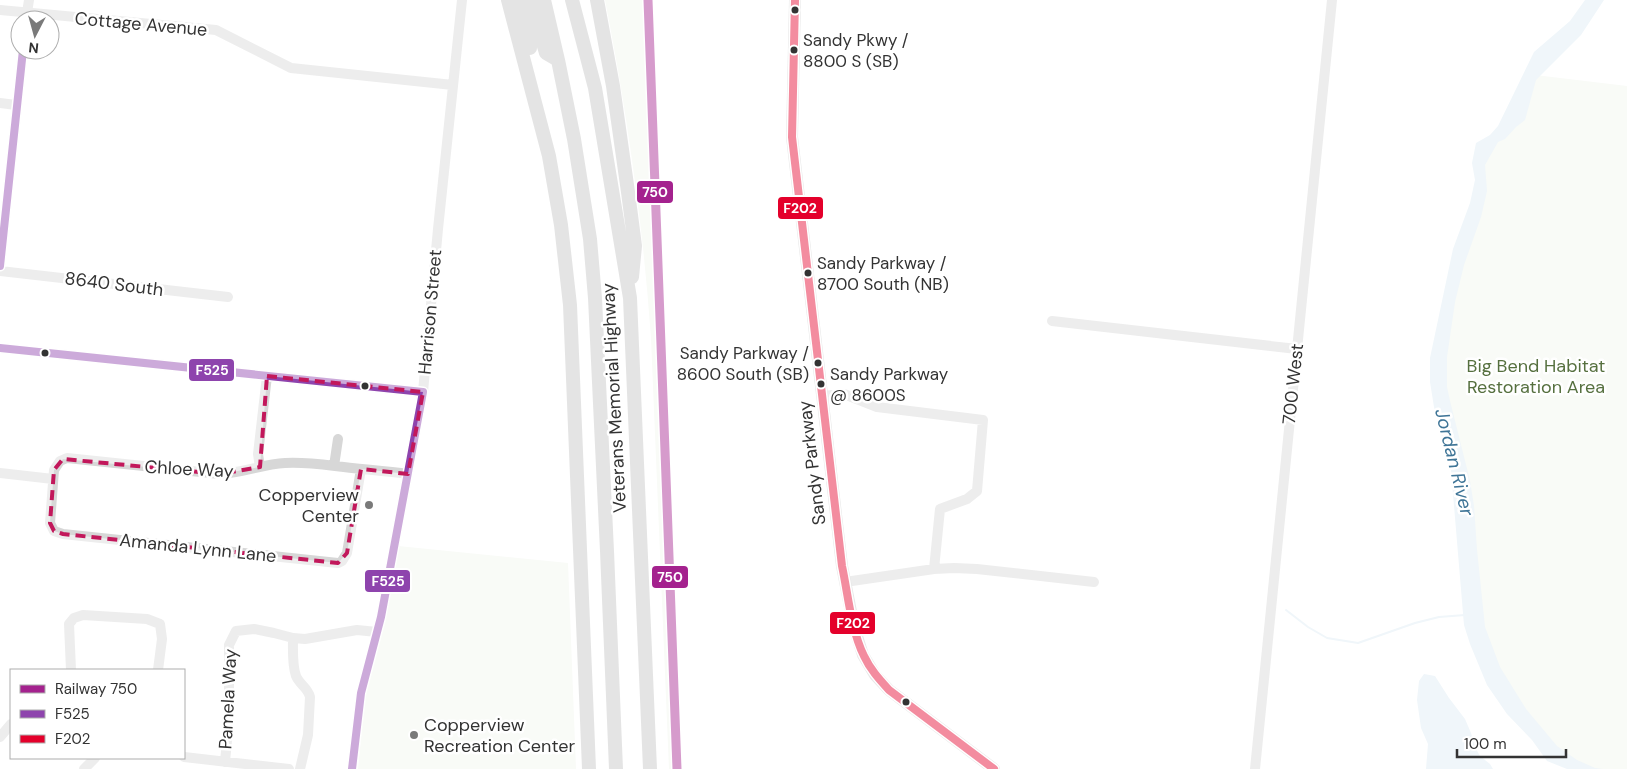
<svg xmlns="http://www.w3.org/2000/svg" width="1627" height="769" viewBox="0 0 1627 769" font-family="'DM Sans',sans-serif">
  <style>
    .green { fill: #f1f5ed }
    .water { fill: #ddebf3 }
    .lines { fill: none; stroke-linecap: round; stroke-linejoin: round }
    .stream { stroke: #ddebf3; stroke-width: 2 }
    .minor { stroke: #d7d7d7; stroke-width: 10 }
    .major { stroke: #cacaca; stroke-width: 12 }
    .highway { stroke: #c4c4c4; stroke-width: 14 }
    .bus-1-casing { stroke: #fff; stroke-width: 11 }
    .bus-2-casing { stroke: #fff; stroke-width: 11 }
    .bus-1 { stroke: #8e44ad; stroke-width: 8 }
    .bus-2 { stroke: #e4002b; stroke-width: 8 }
    .rail-1-casing { stroke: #fff; stroke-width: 12 }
    .rail-1 { stroke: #a4228e; stroke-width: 9 }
    .marked { fill: none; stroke: #c2185b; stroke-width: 4; stroke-dasharray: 10 6; stroke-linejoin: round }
    .bus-dot { fill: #333; stroke: #fff; stroke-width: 2 }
    .poi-dot { fill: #7a7a7a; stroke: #fff; stroke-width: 2 }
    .labels { text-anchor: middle; stroke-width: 5; stroke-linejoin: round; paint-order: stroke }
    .bus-label { font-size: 17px; fill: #333; stroke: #fff; text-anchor: start }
    .street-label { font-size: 18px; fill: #333; stroke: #fff }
    .park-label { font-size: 18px; fill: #56703f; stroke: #fff }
    .poi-label { font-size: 18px; fill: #333; stroke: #fff; text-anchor: end }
    .water-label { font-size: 19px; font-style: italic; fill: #3f7597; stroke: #fff }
    .line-badge { stroke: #fff; stroke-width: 2 }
    .badge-label { font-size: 14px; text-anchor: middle; font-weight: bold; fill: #fff }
  </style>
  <rect width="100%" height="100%" fill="#fff"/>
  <path class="green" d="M605,0h38l5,149 3,41 4,147 5,105 13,327h-4l-18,-431c-8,-114 -24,-226 -46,-338z
    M1535,75l92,11v683h-38l-15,-6 -44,-38 -49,-89 -34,-220 -2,-70 39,-193z
    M398,546l170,17 8,206h-218l7,-73 16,-59 10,-46z"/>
  <path class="water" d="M1585,0h19l-23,35 -45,45 -11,40 -9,7 -11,12 -7,3 -13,23 2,26 -6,26 -17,48 -9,37 -8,55v30l3,14 20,80 4,25 3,44 8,77 15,40 26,42 31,37 20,14 18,8 8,1h-36l-20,-8 -15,-21 -25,-26 -20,-29 -17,-41 -6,-19 -13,-155 -17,-63 -4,-25v-24l23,-109 17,-46 5,-23 -3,-17 4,-20 14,-8 8,-9 36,-74 36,-31z
    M1424,674l11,2 14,22 16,21 6,14 4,14 5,9 10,8 3,5h-67l2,-25 -7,-16 -4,-28 2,-19z"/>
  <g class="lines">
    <path class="stream" d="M1286,610l22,17 19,11 31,5 57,-20 24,-6 26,-2"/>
    <path class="minor" d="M0,10l216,20 75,38 162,17
      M26,19l3,-19
      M0,103l16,2
      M0,266l23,-216
      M0,271l228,26
      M1052,321l245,28
      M0,348l423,44
      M822,396l22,-2 33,13 106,13 -6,71 -10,8 -27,10 -6,60
      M334,466l4,-27
      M260,467l-2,-13 9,-78
      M361,469l-14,84 -5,8 -4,2 -275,-29 -9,-3 -4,-8 4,-53 6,-9 7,-3 153,16c23,-1 43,-10 65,-11 17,-1 34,1 50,3 25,3 49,5 73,8
      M0,473l53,6
      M845,582l89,-13 20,-1 23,1 117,13
      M293,638c0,12 -1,27 3,38 4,9 12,12 14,21l-2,38 -8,34
      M71,670l-2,-46 5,-6 9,-3 64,4 13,5 2,15 -4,31
      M0,737l11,-13
      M184,757l105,12
      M225,762l4,-43v-74l7,-14 18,-2 20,4 19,5 12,1 52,-9 20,2
      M84,769l11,-11
      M352,769l9,-76 20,-76 42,-225 15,-163 24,-229
      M1255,769l77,-769"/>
    <path class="major" d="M795,0l-3,137 50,429 12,61 9,28 12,20 14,15 105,79"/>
    <path class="highway" d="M508,0l41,156 12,69 9,80 19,464
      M520,0l10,48
      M530,0l16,53 12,7
      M544,0l14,60 16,79 16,100 5,59 12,253 9,218
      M572,0l23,88 35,210 20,471
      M597,0l16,86 15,106 7,54 -3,31"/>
    <g class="bus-1-casing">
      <path id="bus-1" d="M0,266l23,-216
        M0,348l423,44
        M352,769l9,-76 20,-76 42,-225"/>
    </g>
    <g class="bus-2-casing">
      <path id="bus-2" d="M795,0l-3,137 50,429c6,28 9,64 22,90 6,13 15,23 25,34l105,79"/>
    </g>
    <use href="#bus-1" class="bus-1"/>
    <use href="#bus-2" class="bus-2"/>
    <g class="rail-1-casing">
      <path id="rail-1" d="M648,0l29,769"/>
    </g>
    <use href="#rail-1" class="rail-1"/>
  </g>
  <path d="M0 0H1627V769H0ZM267,376l156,16 -15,82 -47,-5 -14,84 -9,10 -275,-29 -9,-3 -4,-8 4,-53 9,-11 157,15 40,-7z" fill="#fff" fill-opacity=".55" fill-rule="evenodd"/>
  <path class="marked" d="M267,376l156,16 -15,82 -47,-5 -14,84 -9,10 -275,-29 -9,-3 -4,-8 4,-53 9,-11 157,15 40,-7z"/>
  <g class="bus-dot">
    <circle cx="795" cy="10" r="4.5"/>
    <circle cx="794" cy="50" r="4.5"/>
    <circle cx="808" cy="273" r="4.5"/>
    <circle cx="45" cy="353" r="4.5"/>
    <circle cx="818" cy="363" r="4.5"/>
    <circle cx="821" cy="384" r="4.5"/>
    <circle cx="365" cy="386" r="4.5"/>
    <circle cx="906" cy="702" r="4.5"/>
  </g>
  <g class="poi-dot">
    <circle cx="369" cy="505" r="5"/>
    <circle cx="414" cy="735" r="5"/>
  </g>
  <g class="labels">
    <g class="bus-label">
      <text x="803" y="46">Sandy Pkwy /<tspan x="803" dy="21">8800 S (SB)</tspan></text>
      <text x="817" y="269">Sandy Parkway /<tspan x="817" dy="21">8700 South (NB)</tspan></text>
      <text x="809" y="359" text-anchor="end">Sandy Parkway /<tspan x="809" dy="21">8600 South (SB)</tspan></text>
      <text x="830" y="380">Sandy Parkway<tspan x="830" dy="21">@ 8600S</tspan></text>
    </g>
    <g class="street-label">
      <text transform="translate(141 24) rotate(5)" y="6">Cottage Avenue</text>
      <text transform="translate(114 284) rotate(7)" y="6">8640 South</text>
      <text transform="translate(430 312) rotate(-85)" y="6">Harrison Street</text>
      <text transform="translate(1293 384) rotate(-84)" y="6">700 West</text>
      <text transform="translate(614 398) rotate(-93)" y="6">Veterans Memorial Highway</text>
      <text transform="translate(812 463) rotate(-97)" y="6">Sandy Parkway</text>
      <text transform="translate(189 469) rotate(3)" y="6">Chloe Way</text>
      <text transform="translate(198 548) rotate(6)" y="6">Amanda Lynn Lane</text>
      <text transform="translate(228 699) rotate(-87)" y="6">Pamela Way</text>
    </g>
    <g class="park-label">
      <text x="1536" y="372">Big Bend Habitat<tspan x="1536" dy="21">Restoration Area</tspan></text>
    </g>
    <g class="poi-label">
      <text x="359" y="501">Copperview<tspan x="359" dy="21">Center</tspan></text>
      <text x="424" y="731" text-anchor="start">Copperview<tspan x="424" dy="21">Recreation Center</tspan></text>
    </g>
    <g class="water-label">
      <text transform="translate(1455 462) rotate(76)" y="7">Jordan River</text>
    </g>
  </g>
  <g class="line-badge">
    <rect x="636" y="180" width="38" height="24" rx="5" fill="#a4228e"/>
    <rect x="777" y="196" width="47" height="24" rx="5" fill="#e4002b"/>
    <rect x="188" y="358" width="47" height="24" rx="5" fill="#8e44ad"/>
    <rect x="651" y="565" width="38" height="24" rx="5" fill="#a4228e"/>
    <rect x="364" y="569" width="47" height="24" rx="5" fill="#8e44ad"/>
    <rect x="829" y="611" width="47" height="24" rx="5" fill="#e4002b"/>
  </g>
  <g class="badge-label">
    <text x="655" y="197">750</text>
    <text x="800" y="213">F202</text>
    <text x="212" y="375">F525</text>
    <text x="670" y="582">750</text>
    <text x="388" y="586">F525</text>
    <text x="853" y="628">F202</text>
  </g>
  <rect x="10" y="669" width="175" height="90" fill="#ffffff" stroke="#adadad"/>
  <rect x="20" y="685" width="25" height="8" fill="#a4228e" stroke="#adadad"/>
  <text x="55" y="694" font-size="15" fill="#333333">Railway 750</text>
  <rect x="20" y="710" width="25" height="8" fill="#8e44ad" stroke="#adadad"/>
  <text x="55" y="719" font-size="15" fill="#333333">F525</text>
  <rect x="20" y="735" width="25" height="8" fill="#e4002b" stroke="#adadad"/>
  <text x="55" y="744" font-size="15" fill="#333333">F202</text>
  <g transform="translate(35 35) rotate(186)"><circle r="24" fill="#ffffff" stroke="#adadad"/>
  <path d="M0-4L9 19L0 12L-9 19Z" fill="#7a7a7a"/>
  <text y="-8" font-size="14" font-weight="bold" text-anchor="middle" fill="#333333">N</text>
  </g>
  <path d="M1457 749v8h109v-8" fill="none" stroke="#333333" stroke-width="2.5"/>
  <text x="1464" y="749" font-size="15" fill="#333333" stroke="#ffffff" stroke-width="4" paint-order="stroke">100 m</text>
</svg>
